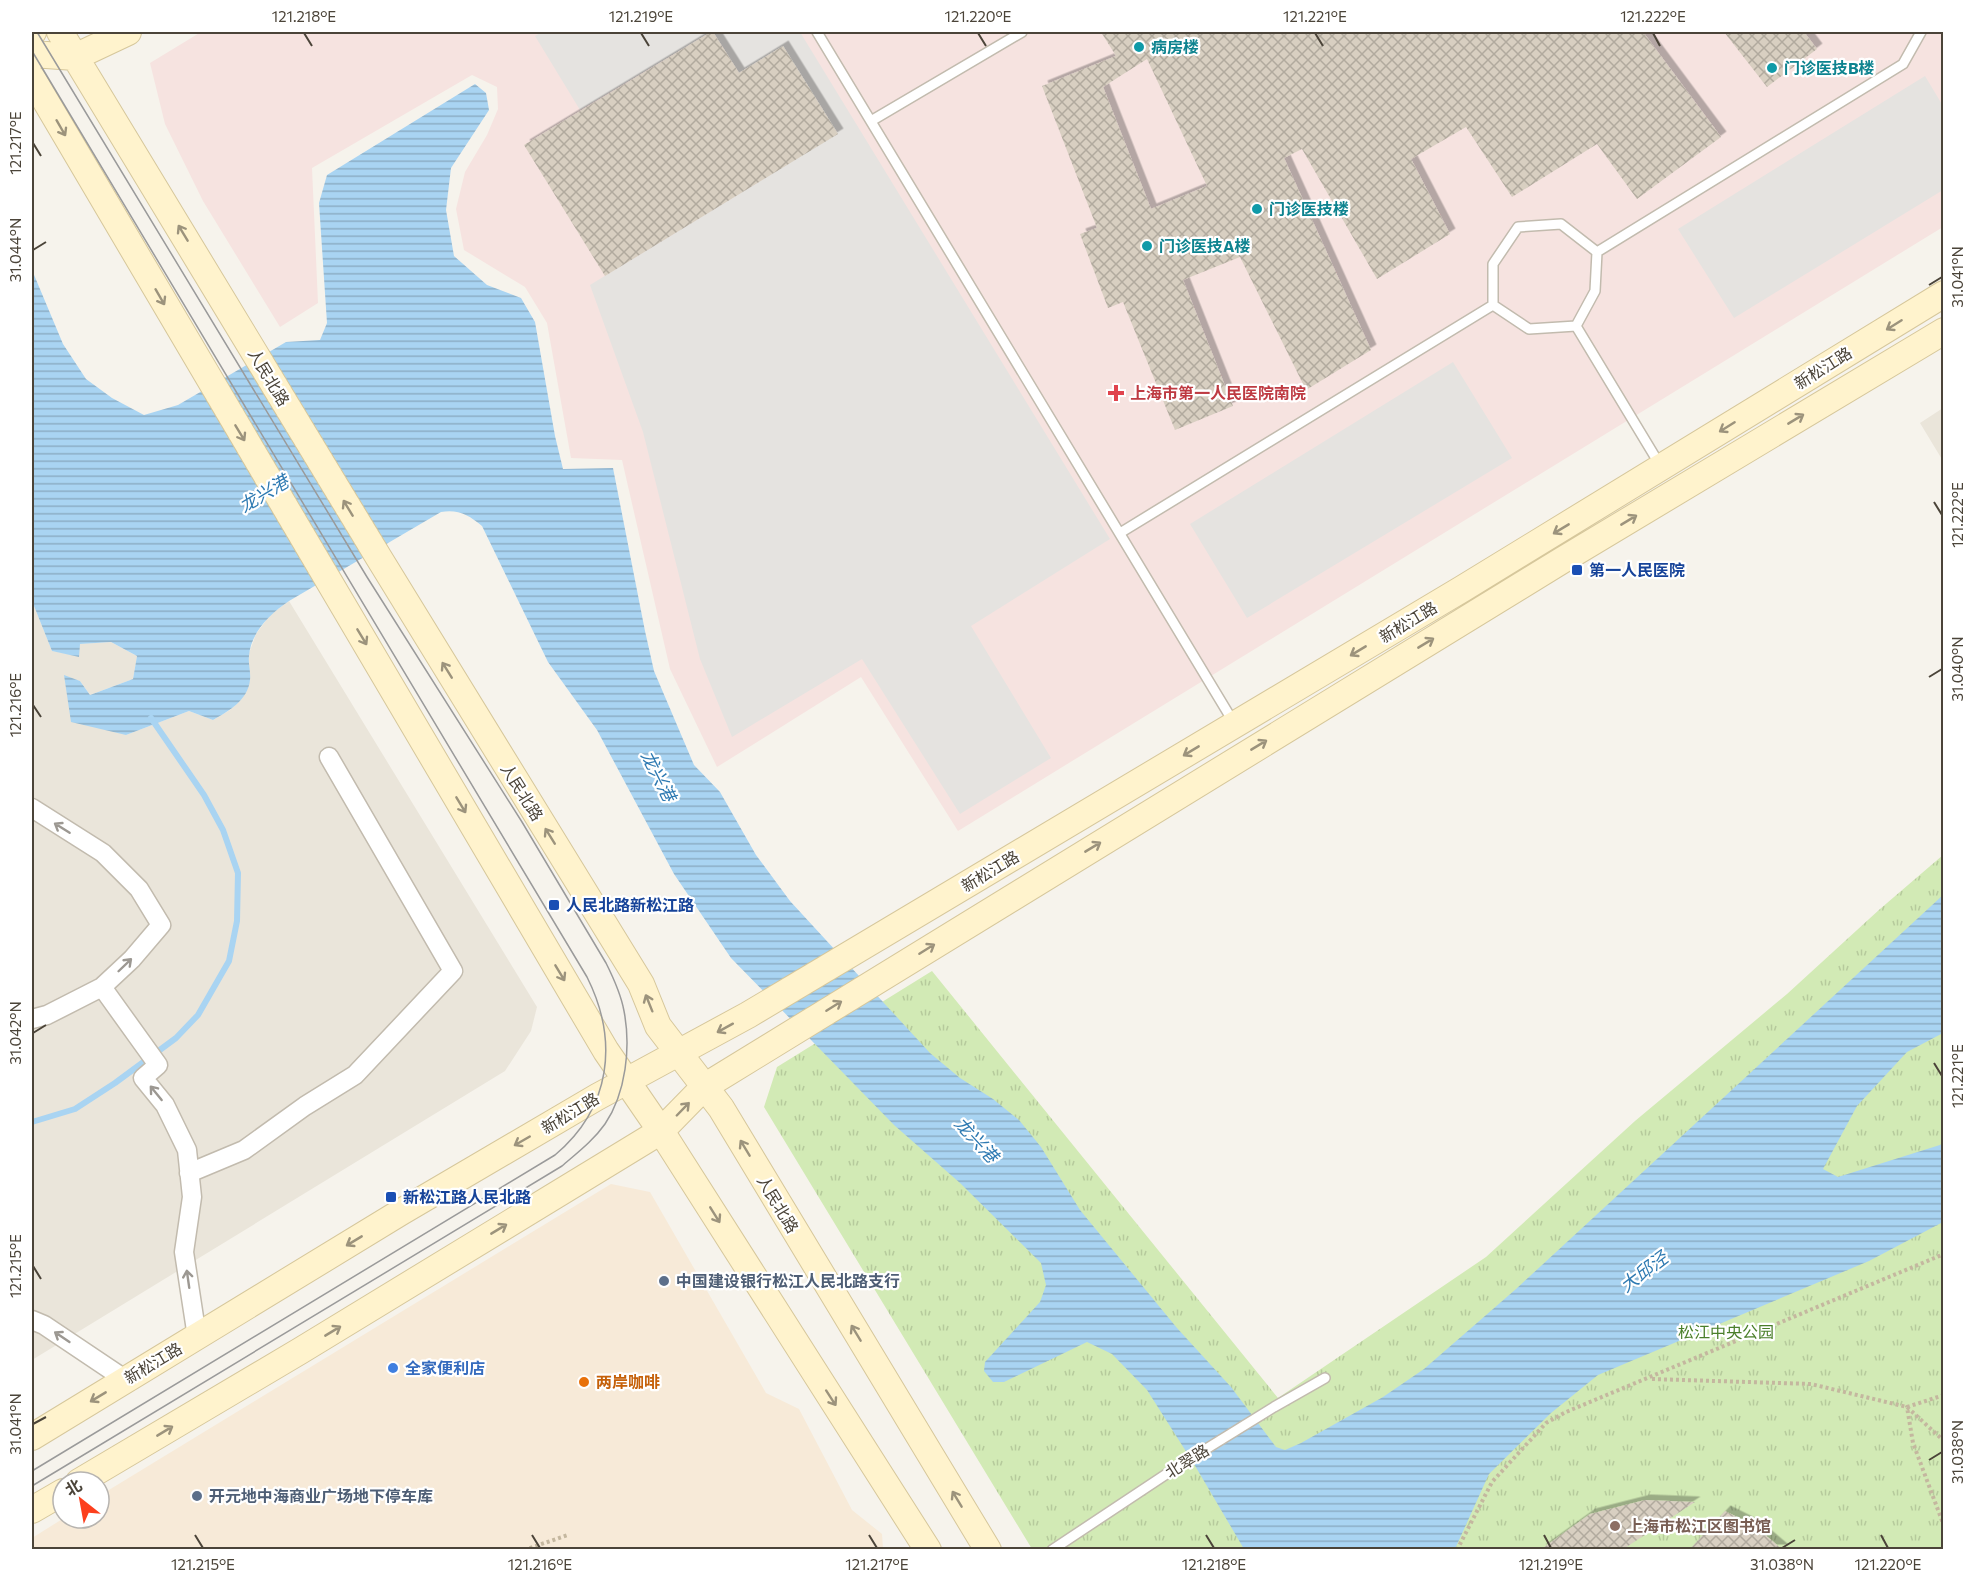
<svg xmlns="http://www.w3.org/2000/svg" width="1975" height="1581" viewBox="0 0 1975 1581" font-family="Commissioner,'Noto Sans SC',sans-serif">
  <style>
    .residential { fill: #eae5da }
    .commercial { fill: #f7ead8 }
    .medical { fill: #f6e3e0 }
    .grass { fill: url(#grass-tufts) }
    .parking { fill: #e5e3e0 }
    .water { fill: url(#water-rules) }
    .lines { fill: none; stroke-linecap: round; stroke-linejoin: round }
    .stream { stroke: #a9d4f2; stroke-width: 6 }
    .building { fill: url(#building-cross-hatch); fill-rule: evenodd; filter: url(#shadow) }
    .service-casing { stroke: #c2bbae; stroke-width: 12 }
    .minor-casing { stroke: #c2bbae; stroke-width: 21 }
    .secondary-casing { stroke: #d6c79b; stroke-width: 28 }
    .path { stroke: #c4b79f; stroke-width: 4; stroke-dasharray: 3 3; stroke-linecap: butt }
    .service { stroke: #fff; stroke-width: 9 }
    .minor { stroke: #fff; stroke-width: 18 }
    .secondary { stroke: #fff3cd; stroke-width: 26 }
    .tram { stroke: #9a9a9a; stroke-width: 1.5 }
    .oneway { stroke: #9c937c }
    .oneway2 { stroke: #9c9892 }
    .ticks { fill: none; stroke: #4b4439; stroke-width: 2 }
    .culture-dot { fill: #0f9aa8; stroke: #fff; stroke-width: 2 }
    .health-dot { fill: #e0444e; stroke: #fff; stroke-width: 2 }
    .transit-dot { fill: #1a4fb4; stroke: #fff; stroke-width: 2 }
    .service-dot { fill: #5c6f8a; stroke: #fff; stroke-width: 2 }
    .shop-dot { fill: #3f7fe0; stroke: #fff; stroke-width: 2 }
    .food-dot { fill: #e8710a; stroke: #fff; stroke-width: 2 }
    .education-dot { fill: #8d6e63; stroke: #fff; stroke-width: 2 }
    .labels { text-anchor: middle; stroke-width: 4.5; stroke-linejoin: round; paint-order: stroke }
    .culture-label { font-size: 16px; font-weight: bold; fill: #0d838f; stroke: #fff; text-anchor: start }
    .street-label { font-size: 16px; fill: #4b4439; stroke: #fff }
    .health-label { font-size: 16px; font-weight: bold; fill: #be3a42; stroke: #fff; text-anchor: start }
    .transit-label { font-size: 16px; font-weight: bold; fill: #164399; stroke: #fff; text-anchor: start }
    .service-label { font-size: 16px; font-weight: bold; fill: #4e5e75; stroke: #fff; text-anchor: start }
    .park-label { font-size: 16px; fill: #4a7f2a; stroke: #fff }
    .shop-label { font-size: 16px; font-weight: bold; fill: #366cbe; stroke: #fff; text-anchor: start }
    .food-label { font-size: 16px; font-weight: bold; fill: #c56008; stroke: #fff; text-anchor: start }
    .education-label { font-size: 16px; font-weight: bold; fill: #785e54; stroke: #fff; text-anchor: start }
    .water-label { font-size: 18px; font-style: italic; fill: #2e7ab2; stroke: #fff }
    .neatline { fill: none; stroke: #4b4439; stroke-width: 2 }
    .ticks-label { font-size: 15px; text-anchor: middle; fill: #4b4439 }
  </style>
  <defs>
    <pattern id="grass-tufts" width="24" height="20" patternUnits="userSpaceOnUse" patternTransform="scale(1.5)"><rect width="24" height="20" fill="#d2eab5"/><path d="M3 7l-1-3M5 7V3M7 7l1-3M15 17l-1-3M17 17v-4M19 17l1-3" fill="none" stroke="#b6ca9c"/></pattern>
    <pattern id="water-rules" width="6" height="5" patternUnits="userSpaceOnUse" patternTransform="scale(1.5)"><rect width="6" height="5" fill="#a9d4f2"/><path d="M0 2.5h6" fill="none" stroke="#8caec5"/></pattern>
    <pattern id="building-cross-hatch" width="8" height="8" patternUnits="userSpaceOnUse" patternTransform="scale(1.5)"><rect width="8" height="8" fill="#d8cfc1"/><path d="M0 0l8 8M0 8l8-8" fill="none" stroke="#b1aa9e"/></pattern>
    <filter id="shadow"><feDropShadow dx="5.5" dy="-5.5" stdDeviation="0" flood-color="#0004"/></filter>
  </defs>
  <rect width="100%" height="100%" fill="#f6f3ec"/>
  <path class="residential" d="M1943,408v53l-23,-38z
    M32,601l20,50 27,5v-12l32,-2 26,14 -4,23 -43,16 -10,-14 -16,-5 62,59 63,-24 24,9 17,-10 10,-9 10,-21 -2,-24 8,-22 14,-19 19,-14 248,406 -6,24 -26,40 -473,289z"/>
  <path class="commercial" d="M611,1184l39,8 116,201 33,16 53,101 30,24 1,15h-851v-11l32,-20h35v-22z"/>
  <path class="medical" d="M201,32h1742v195l-985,604 -97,-154 -144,90 -47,-98 -48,-209 -51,-2 -24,-135 -22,-36 -61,-37 -8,-41 9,-37 22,-37 11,-26 -1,-22 -25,-12 -160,93 6,135 -38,24 -77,-126 -38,-77 -15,-61z"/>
  <path class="grass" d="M1943,855v694h-911l-268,-442 13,-40 155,-96 346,427 208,-141 149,-136 152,-127 93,-85z"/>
  <path class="parking" d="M542,32h169l-131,78 -45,-74z
    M713,32h87l310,507 -139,87 80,132 -91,56 -98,-155 -130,78 -32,-78 -57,-227 -53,-147 247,-151 -54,-87 -44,26z
    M1925,76l18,30v84l-209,128 -56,-89z
    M1453,362l59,96 -265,160 -57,-94z"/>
  <path class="water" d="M475,84l11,9 3,17 -38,58 -5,42 8,46 33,29 34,13 14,24 20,114 8,33 50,-1 32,163 9,40 40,94 26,27 36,63 34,46 140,152 30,25 33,21 26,21 22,27 39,63 97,118 54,59 45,60 9,3 16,-7 82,-46 41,-28 92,-80 427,-394v138l-36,19 -50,54 -34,63 15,8 105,-33v78l-74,39 -271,114 -47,38 -62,61 -34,75h-211l-50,-85 -47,-74 -35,-36 -25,-12 -83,40h-11l-9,-11 1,-9 55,-60 6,-17 -5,-22 -81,-80 -66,-58 -163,-167 -57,-84 -77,-144 -49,-68 -66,-136c-13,-11 -24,-17 -41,-14l-152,89c-19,13 -38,31 -40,55 -1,8 2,16 1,24 -2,20 -21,31 -37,40l-24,-9 -63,24 -55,-13 -7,-47 16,6 10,14 43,-16 4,-23 -26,-14 -31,2 -1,13 -27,-6 -20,-50v-331l31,74 23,35 26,19 32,17 34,-10 108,-63 34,-2 7,-17 -8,-120 8,-28z"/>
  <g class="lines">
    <path class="stream" d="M32,1122l43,-13 40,-26 61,-45 22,-23 31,-54 8,-40 1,-48 -15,-43 -19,-35 -53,-77"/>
  </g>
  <path class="building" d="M711,32h2l26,41 44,-27 55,88 -233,142 -81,-131z
    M1101,32h542l78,105 -84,62 -40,-55 -85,53 -46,-70 -55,32 39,75 -73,45 -75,-130 -18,9 87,192 -65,40 -66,-133 -57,23 50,126 -58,24 -52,-128 -15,6 -28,-74 17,-6 -55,-142 74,-30zM1147,59l60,127 -56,23 -48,-122z
    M1724,32h80l13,17 -50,38z
    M1645,1500l50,2 -73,48h-82l50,-36z
    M1725,1511l30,15 28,24h-94z"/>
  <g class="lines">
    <g class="service-casing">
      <path id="service" d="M817,32l417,691
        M871,121l151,-89
        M1561,224l36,28 -2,39 -19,35 -47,3 -36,-24v-41l25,-37z
        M1597,252l306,-188 18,-32
        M1576,326l84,139
        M1120,533l373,-228
        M1052,1550l125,-83 97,-60 51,-29"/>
    </g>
    <g class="minor-casing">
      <path id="minor" d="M32,808l71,45 36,36 22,36 -29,34 -30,28 56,78 -15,13 22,27 22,45 5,47 -8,55 13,85
        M32,1019l15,-4 55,-28
        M189,1173l55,-23 61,-44 50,-31 98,-104 -124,-214
        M32,1320l12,5 82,55"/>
    </g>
    <g class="secondary-casing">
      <path id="secondary" d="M60,32l319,526 262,426 17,42 63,82 267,442
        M32,33l1,-1
        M32,54l43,3 53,-25
        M32,78l574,973 55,80 267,419
        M32,1437l369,-225 196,-115 151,-82 714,-426 482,-295
        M79,1482l221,-131 361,-220 43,-44 857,-526 383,-230
        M32,1510l31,-18"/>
    </g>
    <path class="path" d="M1652,1379l159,5 96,23 37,34
      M1944,1395l-37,12 6,36 31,83
      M524,1550l44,-15
      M1457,1550l35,-68 54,-59 20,-11 378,-158"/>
    <use href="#service" class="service"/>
    <use href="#minor" class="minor"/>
    <use href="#secondary" class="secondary"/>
    <path class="tram" d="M32,51l555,926c32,64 24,131 -32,178l-523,316
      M32,1486l530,-320c15,-13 31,-25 43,-42 21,-31 26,-77 19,-113 -3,-17 -10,-32 -18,-48l-84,-141 -155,-245 -330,-545"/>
  </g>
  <defs><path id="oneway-shaft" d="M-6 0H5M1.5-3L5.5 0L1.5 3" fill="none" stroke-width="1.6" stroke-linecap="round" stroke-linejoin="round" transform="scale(1.5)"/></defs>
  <g class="oneway">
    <use href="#oneway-shaft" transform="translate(61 128) rotate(60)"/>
    <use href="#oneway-shaft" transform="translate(183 233) rotate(-121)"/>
    <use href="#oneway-shaft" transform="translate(160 297) rotate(60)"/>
    <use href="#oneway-shaft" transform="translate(1894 325) rotate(148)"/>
    <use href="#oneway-shaft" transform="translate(1796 419) rotate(-31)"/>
    <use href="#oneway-shaft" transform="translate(1727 427) rotate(148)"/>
    <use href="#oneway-shaft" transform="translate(240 433) rotate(59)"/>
    <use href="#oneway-shaft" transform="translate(348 508) rotate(-121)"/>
    <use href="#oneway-shaft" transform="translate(1629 520) rotate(-31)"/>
    <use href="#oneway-shaft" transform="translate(1561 529) rotate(149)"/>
    <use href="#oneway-shaft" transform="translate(362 637) rotate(59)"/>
    <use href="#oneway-shaft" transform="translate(1426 643) rotate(-31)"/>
    <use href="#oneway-shaft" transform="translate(1358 651) rotate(149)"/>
    <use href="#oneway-shaft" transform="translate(447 670) rotate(-122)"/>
    <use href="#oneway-shaft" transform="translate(1259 745) rotate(-31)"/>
    <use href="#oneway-shaft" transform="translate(1191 751) rotate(149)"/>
    <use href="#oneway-shaft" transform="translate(461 805) rotate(59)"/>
    <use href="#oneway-shaft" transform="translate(550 836) rotate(-122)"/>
    <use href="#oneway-shaft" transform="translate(1093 847) rotate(-31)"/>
    <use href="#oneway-shaft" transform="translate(927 949) rotate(-32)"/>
    <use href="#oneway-shaft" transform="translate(560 973) rotate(59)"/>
    <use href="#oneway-shaft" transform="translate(649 1003) rotate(-112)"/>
    <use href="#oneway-shaft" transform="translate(834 1006) rotate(-32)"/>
    <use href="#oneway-shaft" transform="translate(725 1028) rotate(151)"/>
    <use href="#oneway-shaft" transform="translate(683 1109) rotate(-46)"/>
    <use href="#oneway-shaft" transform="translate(522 1141) rotate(150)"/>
    <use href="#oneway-shaft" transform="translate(745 1148) rotate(-121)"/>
    <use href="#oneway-shaft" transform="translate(715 1215) rotate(58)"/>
    <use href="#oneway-shaft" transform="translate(499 1229) rotate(-31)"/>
    <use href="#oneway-shaft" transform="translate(354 1241) rotate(149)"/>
    <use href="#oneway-shaft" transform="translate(333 1331) rotate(-31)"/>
    <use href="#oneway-shaft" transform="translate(856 1333) rotate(-121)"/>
    <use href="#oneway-shaft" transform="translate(98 1397) rotate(149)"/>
    <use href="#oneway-shaft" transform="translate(831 1398) rotate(57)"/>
    <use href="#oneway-shaft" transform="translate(165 1431) rotate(-31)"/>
    <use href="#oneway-shaft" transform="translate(957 1499) rotate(-121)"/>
  </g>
  <g class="oneway2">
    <use href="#oneway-shaft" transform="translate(62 828) rotate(-148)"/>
    <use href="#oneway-shaft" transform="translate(125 965) rotate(-44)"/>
    <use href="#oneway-shaft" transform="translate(156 1093) rotate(-129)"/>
    <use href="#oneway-shaft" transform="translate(188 1279) rotate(-98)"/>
    <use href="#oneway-shaft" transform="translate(62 1337) rotate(-146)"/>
  </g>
  <path class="ticks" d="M304,33l8,13M641,33l8,13M978,33l8,13M1315,33l8,13M1653,33l7,13M33,143l8,13M33,250l13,-8M1929,285l13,-8M1934,502l8,13M1929,677l13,-8M33,705l8,12M33,1033l13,-8M1934,1063l8,13M33,1266l8,13M33,1424l13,-7M1929,1460l13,-8M195,1535l8,13M532,1535l8,13M869,1535l8,13M1206,1535l8,13M1544,1535l7,13M1881,1535l7,13M1782,1548l13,-8"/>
  <g class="culture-dot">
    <circle cx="1139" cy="47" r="6"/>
    <circle cx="1772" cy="68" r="6"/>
    <circle cx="1257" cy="209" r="6"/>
    <circle cx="1147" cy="246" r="6"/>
  </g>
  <path class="health-dot" d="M1113 384h6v6h6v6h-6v6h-6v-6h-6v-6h6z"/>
  <g class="transit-dot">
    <rect x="1571" y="564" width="12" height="12" rx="3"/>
    <rect x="548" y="899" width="12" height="12" rx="3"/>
    <rect x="385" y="1191" width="12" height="12" rx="3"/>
  </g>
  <g class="service-dot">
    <circle cx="664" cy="1281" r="6"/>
    <circle cx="197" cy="1496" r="6"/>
  </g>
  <circle class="shop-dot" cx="393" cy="1368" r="6"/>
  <circle class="food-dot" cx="584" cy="1382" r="6"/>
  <circle class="education-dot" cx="1615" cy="1526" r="6"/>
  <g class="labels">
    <g class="culture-label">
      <text x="1151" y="53">病房楼</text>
      <text x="1784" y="74">门诊医技B楼</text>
      <text x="1269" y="215">门诊医技楼</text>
      <text x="1159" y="252">门诊医技A楼</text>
    </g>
    <g class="street-label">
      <text transform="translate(1823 368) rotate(-32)" y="6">新松江路</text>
      <text transform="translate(269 377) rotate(59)" y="6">人民北路</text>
      <text transform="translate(1408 622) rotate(-31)" y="6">新松江路</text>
      <text transform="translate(522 792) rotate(58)" y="6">人民北路</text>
      <text transform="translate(990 871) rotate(-31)" y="6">新松江路</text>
      <text transform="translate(570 1113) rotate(-31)" y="6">新松江路</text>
      <text transform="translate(778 1204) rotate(59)" y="6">人民北路</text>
      <text transform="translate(153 1363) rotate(-31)" y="6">新松江路</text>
      <text transform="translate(1187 1461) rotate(-32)" y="6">北翠路</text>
    </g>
    <g class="health-label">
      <text x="1130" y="399">上海市第一人民医院南院</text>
    </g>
    <g class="transit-label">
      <text x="1589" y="576">第一人民医院</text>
      <text x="566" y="911">人民北路新松江路</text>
      <text x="403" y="1203">新松江路人民北路</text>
    </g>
    <g class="service-label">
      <text x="676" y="1287">中国建设银行松江人民北路支行</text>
      <text x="209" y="1502">开元地中海商业广场地下停车库</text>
    </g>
    <g class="park-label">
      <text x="1726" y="1338">松江中央公园</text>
    </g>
    <g class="shop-label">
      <text x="405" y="1374">全家便利店</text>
    </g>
    <g class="food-label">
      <text x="596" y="1388">两岸咖啡</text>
    </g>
    <g class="education-label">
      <text x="1627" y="1532">上海市松江区图书馆</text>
    </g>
    <g class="water-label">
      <text transform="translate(264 494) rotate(-31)" y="6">龙兴港</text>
      <text transform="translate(658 776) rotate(63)" y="6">龙兴港</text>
      <text transform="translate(976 1140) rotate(47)" y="6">龙兴港</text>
      <text transform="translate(1644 1272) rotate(-37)" y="6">大邱泾</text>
    </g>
  </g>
  <rect width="1975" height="1581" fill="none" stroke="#ffffff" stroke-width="66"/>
  <g transform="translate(81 1500) rotate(329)"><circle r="28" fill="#ffffff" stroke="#b7b4b0" stroke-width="1.5"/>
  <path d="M0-4.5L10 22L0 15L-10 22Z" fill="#fc3f1d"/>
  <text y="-9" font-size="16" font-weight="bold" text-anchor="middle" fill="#4b4439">北</text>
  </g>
  <rect x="33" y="33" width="1909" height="1515" class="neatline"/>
  <g class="ticks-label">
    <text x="304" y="22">121.218°E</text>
    <text x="641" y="22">121.219°E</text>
    <text x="978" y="22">121.220°E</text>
    <text x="1315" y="22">121.221°E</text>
    <text x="1653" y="22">121.222°E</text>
    <text transform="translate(16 143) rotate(-90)" y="5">121.217°E</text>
    <text transform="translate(16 250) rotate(-90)" y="5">31.044°N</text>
    <text transform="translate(1958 277) rotate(-90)" y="5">31.041°N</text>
    <text transform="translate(1958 515) rotate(-90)" y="5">121.222°E</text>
    <text transform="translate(1958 669) rotate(-90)" y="5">31.040°N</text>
    <text transform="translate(16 705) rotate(-90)" y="5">121.216°E</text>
    <text transform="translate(16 1033) rotate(-90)" y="5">31.042°N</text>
    <text transform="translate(1958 1076) rotate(-90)" y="5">121.221°E</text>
    <text transform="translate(16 1266) rotate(-90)" y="5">121.215°E</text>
    <text transform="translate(16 1424) rotate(-90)" y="5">31.041°N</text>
    <text transform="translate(1958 1452) rotate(-90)" y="5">31.038°N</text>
    <text x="203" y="1570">121.215°E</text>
    <text x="540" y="1570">121.216°E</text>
    <text x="877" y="1570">121.217°E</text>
    <text x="1214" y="1570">121.218°E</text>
    <text x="1551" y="1570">121.219°E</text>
    <text x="1782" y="1570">31.038°N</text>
    <text x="1888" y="1570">121.220°E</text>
  </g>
</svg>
